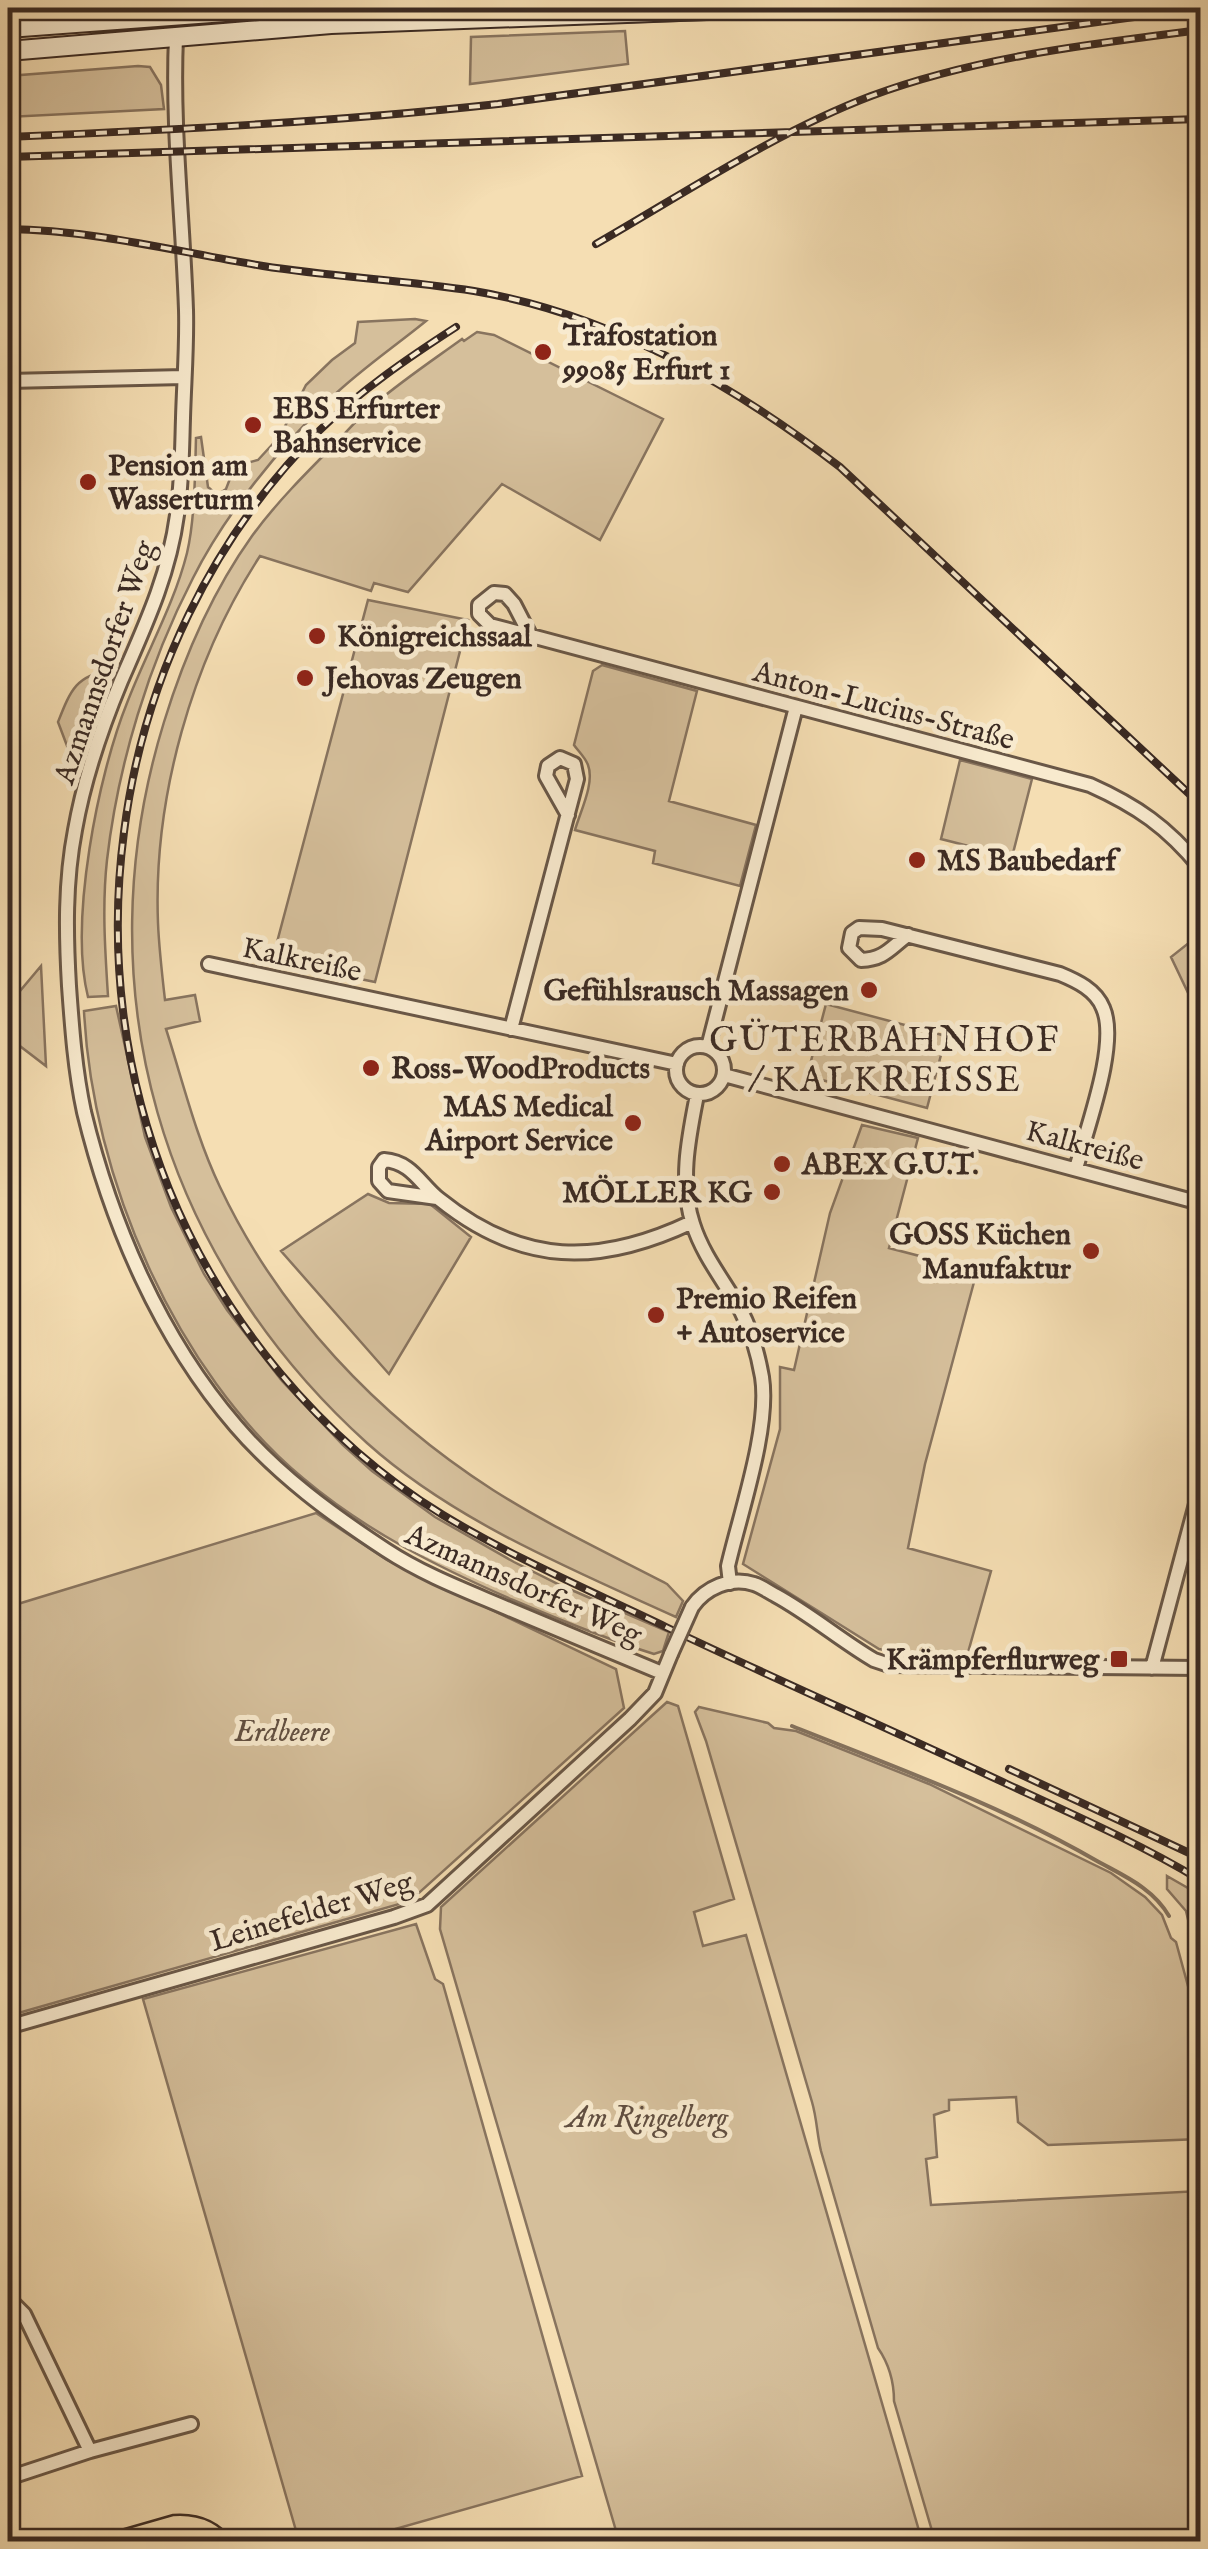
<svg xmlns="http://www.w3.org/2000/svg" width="1208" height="2549" viewBox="0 0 1208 2549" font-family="'IM FELL English',serif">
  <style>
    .green { fill: #d5bf9b; stroke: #88745f; stroke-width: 2.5 }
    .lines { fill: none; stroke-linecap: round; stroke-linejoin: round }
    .stream { stroke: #84715c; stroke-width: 4 }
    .minor-casing { stroke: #695747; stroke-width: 18 }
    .secondary-casing { stroke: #3a2a23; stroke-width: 22 }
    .minor { stroke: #f8eace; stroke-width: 12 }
    .secondary { stroke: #f8eace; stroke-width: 18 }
    .tram { stroke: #3a2a23; stroke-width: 2.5 }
    .rail-casing { stroke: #3a2a23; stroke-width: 8 }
    .rail { stroke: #f8eace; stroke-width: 4; stroke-dasharray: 11; stroke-linecap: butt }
    .minor-bridge-casing { stroke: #695747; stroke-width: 18; stroke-linecap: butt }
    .minor-bridge { stroke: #f8eace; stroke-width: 12 }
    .poi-dot { fill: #8f2418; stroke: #f8eace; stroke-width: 4 }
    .labels { text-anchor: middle; stroke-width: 10; stroke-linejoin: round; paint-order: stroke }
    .poi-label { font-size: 30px; font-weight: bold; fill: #3a2a23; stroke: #f8eace; text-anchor: start }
    .street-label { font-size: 30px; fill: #3a2a23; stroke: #f8eace }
    .park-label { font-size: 30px; font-style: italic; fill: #614f41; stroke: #f8eace }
    .quarter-label { font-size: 35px; letter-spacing: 2.5px; fill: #3a2a23; stroke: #f8eace }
  </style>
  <rect width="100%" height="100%" fill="#f5deb3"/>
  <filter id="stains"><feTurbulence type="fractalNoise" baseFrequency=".002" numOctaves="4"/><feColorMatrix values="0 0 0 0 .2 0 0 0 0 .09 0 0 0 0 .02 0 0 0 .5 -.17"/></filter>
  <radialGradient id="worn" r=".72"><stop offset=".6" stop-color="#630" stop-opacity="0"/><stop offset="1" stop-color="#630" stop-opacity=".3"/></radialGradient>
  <path class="green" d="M915,9v4l-464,15 4,-3z
    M625,31l3,33 -158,20 1,-47z
    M138,66l12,1 11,18 3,24 -156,8v-41z
    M415,319l11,2c-32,26 -66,49 -95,77 -51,49 -106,116 -138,180 -44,85 -75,186 -86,282 -5,45 -2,90 1,136l-20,1c-19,-76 10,-222 39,-294 19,-50 47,-98 60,-150 8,-34 8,-80 9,-115l5,-1 7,50 9,8 9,-6 5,-13 8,-11 19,-5 22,-24 26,-51 26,-25 23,-17 3,-21z
    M477,332l17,3 169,84 -63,121 -98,-56 -94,108 -34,-9 -3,8 -111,-35c-68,104 -107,242 -102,367 1,25 4,51 7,77l30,-5 5,26 -34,8c17,53 30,108 54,158 59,125 158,229 273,303 55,35 116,64 174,94l16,17 -7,16c-105,-48 -222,-96 -309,-174 -206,-186 -285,-455 -203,-721 20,-65 48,-130 88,-186 24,-33 54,-63 83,-92 13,-14 26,-29 41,-41 27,-23 57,-43 86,-64l2,2z
    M368,600l100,20 -93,362 -103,-21z
    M602,665l95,26 -28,110 87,24 -16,61 -87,-23 2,-12 -80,-21c5,-18 20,-47 13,-65 -3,-8 -10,-14 -14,-20l19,-74z
    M112,669l-29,76 -14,6 -11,-29c13,-33 18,-46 54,-53z
    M960,760l72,19 -20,78 -71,-18z
    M1200,934v84l-29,-61z
    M41,966l5,100 -30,-23 -1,-46z
    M826,1004l120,32 -19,72 -120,-32z
    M116,1006l29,131 26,70 33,67 23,36 55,71 61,64 29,26 63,46 79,45 46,23 109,47 -6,19 -9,3c-48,-15 -94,-34 -141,-54 -75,-33 -146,-68 -209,-121 -129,-107 -212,-302 -220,-468z
    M862,1125l56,13 -29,110 88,23 -52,193 -17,84 83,23 -24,85 -52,-1 -36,-6 -136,-85 37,-135v-62l14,3 36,-157z
    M368,1194l21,9 41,1 41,33 -82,137 -108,-123z
    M316,1513l71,47 229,109 8,39 -214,193 -402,115v-409z
    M667,1702l11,4 56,193 -40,13 9,34 43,-11 176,606h-303l-179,-612 1,-22z
    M699,1707l69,16 6,5 22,3 133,53 182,89 34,24 17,18 9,23 5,4 15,55h4l5,21v121l-152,6 -30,-23 -2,-25 -67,3v10l-15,5 3,42 -11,2 5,46 269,-14v350h-265l-41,-140c0,-20 -5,-37 -16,-53l-57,-197c-4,-16 -4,-32 -9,-49l-106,-361 -11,-29z
    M1167,1876l33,19v75l-14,-59 -19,-22z
    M416,1924l19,55 8,5 139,492 -229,65h-54l-156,-542z"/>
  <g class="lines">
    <path class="stream" d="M792,1726c103,41 208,79 305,135 27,15 56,27 72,55"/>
    <g class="minor-casing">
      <path id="minor" d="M176,37c-4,91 7,182 10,273 1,36 -2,72 -3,108 -1,32 -1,65 -6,97 -8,60 -32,111 -56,166 -20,48 -37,98 -46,149 -10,52 -9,104 -6,156 3,42 6,84 15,126 27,111 76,226 152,314 43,50 95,88 150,124 38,25 81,41 123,59 51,21 102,43 153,64
        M8,381l176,-4
        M530,635l-16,-31 -9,-10 -11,-1 -15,12v9l11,11 600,160c47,21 77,42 110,82
        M908,935c-18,13 -23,24 -47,25l-12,-12 3,-15 7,-5 23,1 178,45c17,7 36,16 43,34 16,36 -17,122 -27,161
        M209,964l468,100
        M511,1029l66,-250 -3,-15 -14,-6 -12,8 -2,10 22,39
        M676 1070a24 24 0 1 1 48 0a24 24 0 1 1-48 0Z
        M708,1047l88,-340
        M724,1075l476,128
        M697,1095c-8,41 -18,87 -4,129 10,32 32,58 48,87 11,21 17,43 21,66 8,51 -22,137 -34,189l2,17
        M437,1198l-49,-7 -9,-10v-14l5,-7c28,2 36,24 55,39 83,67 160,67 253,23
        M692,1607c13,-19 39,-31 62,-23 7,2 15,8 21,11 35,19 65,45 99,65l15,5 311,3
        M1152,1668l48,-179
        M8,2027l386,-110 33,-12 203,-186 25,-26 16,-39
        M8,2298l16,16 66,137
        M8,2478l82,-27 101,-27"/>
    </g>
    <g class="secondary-casing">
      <path id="secondary" d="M8,28l271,-20
        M8,51l323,-27 428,-16"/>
    </g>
    <use href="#minor" class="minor"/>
    <use href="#secondary" class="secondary"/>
    <path class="tram" d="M79,2542l94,-27c26,-2 46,6 61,27"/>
    <g class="rail-casing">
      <path id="rail" d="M8,137c164,-7 327,-15 490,-33l702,-96
        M8,157l1192,-38
        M8,229c86,1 170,23 255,37 70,11 141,14 211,25 136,23 258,93 366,176l360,337
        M596,244c89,-51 180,-112 275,-148 105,-39 219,-52 329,-66
        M456,327c-48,31 -95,63 -136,103 -108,107 -177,251 -196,402 -16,121 -1,243 45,357 53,131 152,251 274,326 71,43 148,76 223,112 113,54 228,104 341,157 65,30 132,59 193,96
        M1009,1769l191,89"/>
    </g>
    <use href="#rail" class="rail"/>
    <g class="minor-bridge-casing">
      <path id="minor-bridge" d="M671,1654l21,-47"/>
    </g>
    <use href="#minor-bridge" class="minor-bridge"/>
  </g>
  <g class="poi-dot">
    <circle cx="543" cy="352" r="10"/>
    <circle cx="253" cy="425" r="10"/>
    <circle cx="88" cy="482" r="10"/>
    <circle cx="317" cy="636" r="10"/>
    <circle cx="305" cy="678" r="10"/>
    <circle cx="917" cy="860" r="10"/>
    <circle cx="869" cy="990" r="10"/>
    <circle cx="371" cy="1068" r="10"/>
    <circle cx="633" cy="1123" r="10"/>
    <circle cx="782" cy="1164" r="10"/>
    <circle cx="772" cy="1192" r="10"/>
    <circle cx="1091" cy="1251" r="10"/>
    <circle cx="656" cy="1315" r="10"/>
    <rect x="1109" y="1649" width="20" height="20" rx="5"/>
  </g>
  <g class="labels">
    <g class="poi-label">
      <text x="563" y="345">Trafostation<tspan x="563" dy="34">99085 Erfurt 1</tspan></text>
      <text x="273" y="418">EBS Erfurter<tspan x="273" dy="34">Bahnservice</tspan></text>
      <text x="108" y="475">Pension am<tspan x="108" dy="34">Wasserturm</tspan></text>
      <text x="337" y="646">Königreichssaal</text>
      <text x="325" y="688">Jehovas Zeugen</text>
      <text x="937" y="870">MS Baubedarf</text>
      <text x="849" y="1000" text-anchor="end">Gefühlsrausch Massagen</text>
      <text x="391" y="1078">Ross-WoodProducts</text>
      <text x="613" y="1116" text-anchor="end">MAS Medical<tspan x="613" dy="34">Airport Service</tspan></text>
      <text x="802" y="1174">ABEX G.U.T.</text>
      <text x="752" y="1202" text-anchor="end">MÖLLER KG</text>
      <text x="1071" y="1244" text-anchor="end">GOSS Küchen<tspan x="1071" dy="34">Manufaktur</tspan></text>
      <text x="676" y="1308">Premio Reifen<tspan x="676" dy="34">+ Autoservice</tspan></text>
      <text x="1099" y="1669" text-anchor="end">Krämpferflurweg</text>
    </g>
    <g class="street-label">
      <text transform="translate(104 662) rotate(-71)" y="10">Azmannsdorfer Weg</text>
      <text transform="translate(884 705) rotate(15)" y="10">Anton-Lucius-Straße</text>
      <text transform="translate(302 959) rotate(12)" y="10">Kalkreiße</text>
      <text transform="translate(1085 1145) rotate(15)" y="10">Kalkreiße</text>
      <text transform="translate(524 1584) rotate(24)" y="10">Azmannsdorfer Weg</text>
      <text transform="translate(311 1911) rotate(-17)" y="10">Leinefelder Weg</text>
    </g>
    <g class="park-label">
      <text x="282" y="1741">Erdbeere</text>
      <text x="647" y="2127">Am Ringelberg</text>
    </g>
    <g class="quarter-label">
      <text x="885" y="1051">GÜTERBAHNHOF<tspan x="885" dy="40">/ KALKREISSE</tspan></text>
    </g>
  </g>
  <rect width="1208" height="2549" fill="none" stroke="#f5deb3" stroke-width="40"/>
  <rect x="10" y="10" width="1188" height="2529" fill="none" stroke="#3a2a23" stroke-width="5"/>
  <rect x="20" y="20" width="1168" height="2509" fill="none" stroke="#3a2a23" stroke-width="2.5"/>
  <rect width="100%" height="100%" filter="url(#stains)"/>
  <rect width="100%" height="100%" fill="url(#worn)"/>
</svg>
